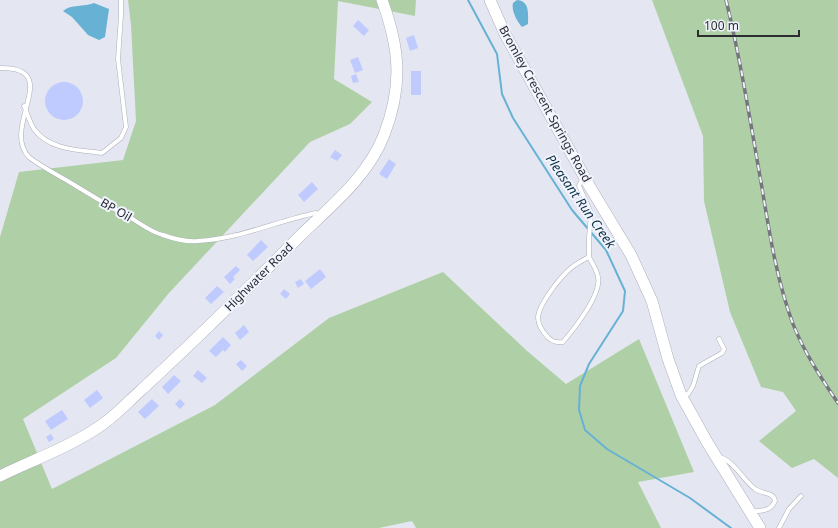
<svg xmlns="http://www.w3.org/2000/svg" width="838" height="528" viewBox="0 0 838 528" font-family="'Noto Sans',sans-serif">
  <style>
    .green { fill: #afd0a6 }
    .water { fill: #67b1d5 }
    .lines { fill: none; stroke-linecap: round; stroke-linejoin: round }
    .stream { stroke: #67b1d5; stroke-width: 2 }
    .building { fill: #bfcbfe }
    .lane-casing { stroke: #acafb8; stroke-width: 5 }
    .secondary-casing { stroke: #acafb8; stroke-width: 12 }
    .lane { stroke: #fff; stroke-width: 4 }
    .secondary { stroke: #fff; stroke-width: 11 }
    .rail-casing { stroke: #76777e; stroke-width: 3.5 }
    .rail { stroke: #f1f4fe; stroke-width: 2; stroke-dasharray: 6; stroke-linecap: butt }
    .labels { text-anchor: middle; stroke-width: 4; stroke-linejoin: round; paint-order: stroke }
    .street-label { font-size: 12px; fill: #2c2d31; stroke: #f1f4fe }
    .water-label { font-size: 13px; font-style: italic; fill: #0e3141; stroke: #f1f4fe }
  </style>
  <rect width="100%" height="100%" fill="#e4e7f1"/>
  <path class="green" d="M128,0h288l-1,16 -77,-15 -4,78 38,23 -22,22 -40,18 -141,151 -53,65 -93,61 29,70 163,-84 114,-87 114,-46 83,78 40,34 73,-45 55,133 -56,10 23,46h-245l-4,-7 -33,7h-379v-291l19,-65 104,-12 13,-39 -5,-96z
    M652,0h186v478l-24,-19 -22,9 -33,-27 37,-30 -13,-19 -22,-5 -31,-75 -26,-111 -1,-65z"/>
  <path class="water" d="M517,0c13,1 11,14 11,24l-6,3c-5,-5 -11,-17 -9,-24z
    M94,3l15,6 -4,28 -6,3 -11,-5 -16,-18 -9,-6c8,-7 21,-4 31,-8z"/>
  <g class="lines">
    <path class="stream" d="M468,0l29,54 5,40 11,24 59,92 34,40 19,41 -2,20 -34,53 -9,22 -1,24 6,20 22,19 83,49 41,30"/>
  </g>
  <path class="building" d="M358,20l11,10 -5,6 -11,-10z
    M414,35l4,13 -8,3 -4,-13z
    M358,57l5,13 -8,3 -5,-13z
    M411,71h10v24h-10z
    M356,74l3,8 -6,1 -2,-7z
    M45 101a19 19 0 1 1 38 0a19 19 0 1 1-38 0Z
    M335,150l7,5 -5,6 -7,-4z
    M389,159l7,5 -9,15 -8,-5z
    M312,182l6,7 -14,13 -6,-7z
    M261,240l7,7 -15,14 -6,-6z
    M236,266l4,4 -7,7 2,2 -5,5 -6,-7z
    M320,269l6,8 -15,12 -6,-8z
    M301,279l3,5 -6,4 -3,-6z
    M217,286l7,6 -13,12 -6,-6z
    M284,289l6,5 -4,5 -6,-5z
    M244,325l5,7 -9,8 -5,-7z
    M159,331l4,4 -4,5 -4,-4z
    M223,337l8,8 -6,7 -2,-2 -7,7 -7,-6z
    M241,360l6,6 -5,5 -6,-7z
    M198,370l9,8 -5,5 -9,-7z
    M174,375l7,6 -13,13 -6,-7z
    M97,390l6,8 -13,10 -6,-8z
    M152,399l7,7 -14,13 -7,-7z
    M180,399l5,5 -5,5 -5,-5z
    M62,410l6,9 -17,11 -6,-9z
    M51,434l3,5 -5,3 -3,-5z"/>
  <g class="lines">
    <g class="lane-casing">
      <path id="lane" d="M0,68c65,-1 0,59 29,89 12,10 33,20 47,29 18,11 36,22 55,32 10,6 20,14 32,17 11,4 23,7 35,6 41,-2 79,-20 118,-28l4,3
        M24,106c3,7 6,17 10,23 15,21 45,21 68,24l19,-15 5,-11 -8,-68 3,-44v-15
        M583,177l-4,9 12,27 -2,25v19
        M589,257c3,6 8,13 9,20 4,17 -24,52 -35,65 -8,1 -13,-1 -18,-8 -4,-5 -7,-11 -7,-17 1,-13 23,-41 33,-49 5,-4 12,-8 18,-11z
        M682,395l6,-1 5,-8 6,-20 23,-13 2,-4 -5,-10
        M720,457c15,5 23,23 35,32 7,5 19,3 20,12 -5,11 -13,9 -24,11
        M779,528l10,-19 12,-13"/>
    </g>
    <g class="secondary-casing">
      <path id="secondary" d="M490,0l15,34 85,153 41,68 21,46 16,58 13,36 26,47 53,86
        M0,476c33,-16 74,-31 103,-52 13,-9 24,-21 35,-31 24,-22 47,-44 70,-66 32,-31 63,-62 94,-93 31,-30 66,-58 82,-99 19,-49 16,-86 -2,-135"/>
    </g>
    <use href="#lane" class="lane"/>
    <use href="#secondary" class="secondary"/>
    <g class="rail-casing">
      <path id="rail" d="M726,0c15,60 24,121 35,182 8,48 15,96 32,142 11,28 28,54 45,79"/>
    </g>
    <use href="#rail" class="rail"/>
  </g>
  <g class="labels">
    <g class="street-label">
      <text transform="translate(545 104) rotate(61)" y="4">Bromley Crescent Springs Road</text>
      <text transform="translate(116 210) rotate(30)" y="4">BP Oil</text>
      <text transform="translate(259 277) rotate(-45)" y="4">Highwater Road</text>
    </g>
    <g class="water-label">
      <text transform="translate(581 201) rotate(55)" y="5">Pleasant Run Creek</text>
    </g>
  </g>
  <path d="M698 30v6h101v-6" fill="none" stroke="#2c2d31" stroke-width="2"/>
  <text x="704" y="30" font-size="12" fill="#2c2d31" stroke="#f1f4fe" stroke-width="3" paint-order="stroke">100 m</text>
</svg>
